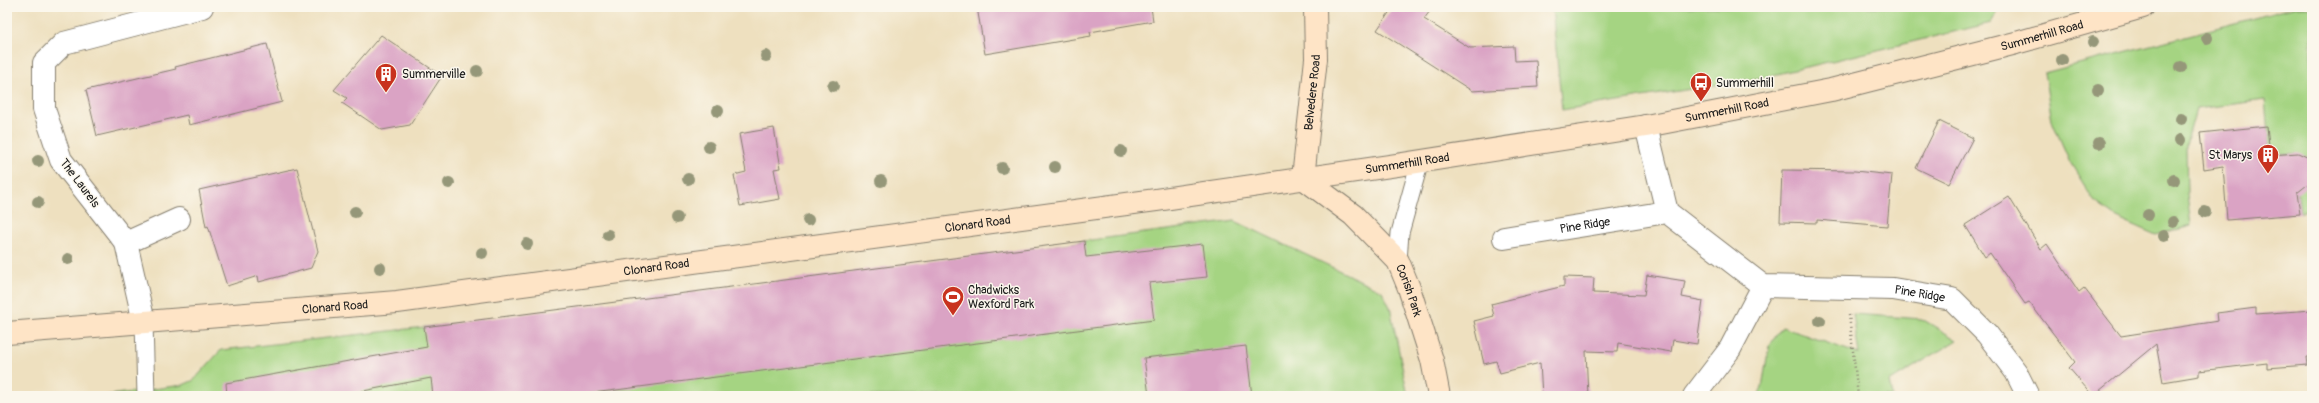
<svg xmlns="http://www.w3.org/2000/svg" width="2319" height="403" viewBox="0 0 2319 403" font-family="Pangolin,sans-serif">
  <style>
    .green { fill: #a5d482; stroke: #60784f }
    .building { fill: #daa3c4 }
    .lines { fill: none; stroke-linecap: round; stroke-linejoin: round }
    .lane-casing { stroke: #857e6e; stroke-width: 19 }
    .street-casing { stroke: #857e6e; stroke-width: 24 }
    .secondary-casing { stroke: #857e6e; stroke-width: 24 }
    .path { stroke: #857e6e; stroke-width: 2.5; stroke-dasharray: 1 3; stroke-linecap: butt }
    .lane { stroke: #fff; stroke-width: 17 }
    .street { stroke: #fff; stroke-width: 22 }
    .secondary { stroke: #fee4c6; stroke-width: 22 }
    .tree { fill: #959779 }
    .labels { text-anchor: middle; stroke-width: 3; stroke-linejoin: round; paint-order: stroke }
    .street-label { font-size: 12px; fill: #1c1c1c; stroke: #fbf7ec }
    .poi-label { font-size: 12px; fill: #1c1c1c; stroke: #fbf7ec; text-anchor: start }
  </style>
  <rect width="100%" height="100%" fill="#fbf7ec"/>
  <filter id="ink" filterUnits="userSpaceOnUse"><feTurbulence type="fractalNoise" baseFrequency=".025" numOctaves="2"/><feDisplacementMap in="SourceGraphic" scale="8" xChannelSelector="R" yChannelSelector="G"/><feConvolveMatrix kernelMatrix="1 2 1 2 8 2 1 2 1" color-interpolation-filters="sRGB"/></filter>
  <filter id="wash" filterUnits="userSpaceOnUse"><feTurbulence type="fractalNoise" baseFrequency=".012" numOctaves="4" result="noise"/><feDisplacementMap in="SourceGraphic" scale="16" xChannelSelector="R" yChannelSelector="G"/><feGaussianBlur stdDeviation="0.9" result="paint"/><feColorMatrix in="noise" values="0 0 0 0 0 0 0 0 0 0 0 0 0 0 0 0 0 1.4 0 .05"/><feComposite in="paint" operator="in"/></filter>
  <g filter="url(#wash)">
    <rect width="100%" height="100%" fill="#eee0bf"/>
    <path class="green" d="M1552,7h448l-9,16 -226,54 -203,33z
      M2296,7h16v158c-9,-16 -27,-11 -42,-10l-5,-55 -69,9 -10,36 1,49 4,32 -35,9 -39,-17 -23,-17 -24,-39 -18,-41 -8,-48z
      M2312,181v25l-12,8 -3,-26 10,-3z
      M1235,221l147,70 8,16 18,89h-1306l81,-11 11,-5 27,-30 505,-57 358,-52z
      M1853,314l69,5 35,21 -68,42 3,14h-134l4,-9 7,-41 13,-19 77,27z"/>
    <g id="blocks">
      <path class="building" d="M977,7h174l2,14 -63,11 1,4 -106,18z
        M1393,7h40l-9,12 46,29 44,-2 1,15 21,-1 2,27 -66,4 -95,-61z
        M381,35l61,41 -32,49 -28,5 -40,-27 5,-5 -13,-8z
        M267,44l15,58 -93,23 -2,-10 -90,21 -11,-46 90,-21 -1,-2z
        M1939,121l34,17 -24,46 -33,-16z
        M2267,126l3,29 28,-2 11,5 3,7v16l-15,12 3,21 -73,6 -4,-54 -19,3 -4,-36z
        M774,128l7,40 -7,1 6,30 -40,7 -6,-31 12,-3 -7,-38z
        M297,168l21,83 -7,17 -52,14 -1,-6 -31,10 -19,-60 -2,1 -7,-37z
        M1782,170l73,1 37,4 -5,51 -70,-6v3l-37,-1z
        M2009,197l32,52 6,-5 32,48 5,-4 37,48 97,-15 -1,-8 39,-5v6l56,-4v47h-5l1,8 -41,3v-5l-68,8v5l-36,6 -7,-38 -63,52 -24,-28 6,-6 -46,-60 -4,2 -35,-51 -5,4 -20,-32z
        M1084,241l2,16 117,-13 4,33 -58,6 5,37 -584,76h-137l-2,-18 -94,18h-110l-1,-13 201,-36 -3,-20z
        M1647,275l38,6 -3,16 21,4 -6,43 -24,-4 -2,12 -53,-9 -1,9 -31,-1 2,45h-46l-2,-33 -40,10 -4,-12 -12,3 -10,-43 20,-5 -3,-12 73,-18v-9l30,1 -1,15 51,2z
        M1246,346l6,50h-103l-5,-38z"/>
    </g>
  </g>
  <g filter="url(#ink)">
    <use href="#blocks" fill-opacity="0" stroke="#857e6e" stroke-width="1"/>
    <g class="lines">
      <g class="lane-casing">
        <path id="lane" d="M1398,261l2,-28 20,-72
          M144,322l2,74"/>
      </g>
      <g class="street-casing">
        <g id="street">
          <path id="s1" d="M1646,126l21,86 96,74 130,3 59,10 35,35 29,38 12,24"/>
          <path id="s2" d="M1504,238l163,-26"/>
          <path d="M126,243l53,-24"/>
          <path d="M144,322l-18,-79 -65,-83 -17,-51v-46l20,-20 138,-36"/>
          <path d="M1694,396l36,-47 33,-63"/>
        </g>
      </g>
      <g class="secondary-casing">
        <g id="secondary">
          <path id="s3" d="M1303,178l50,37 45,46 11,27 23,72 7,36"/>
          <path id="s4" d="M1303,178l13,-119 -1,-52"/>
          <path id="s5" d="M7,333l390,-31 759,-102 241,-35 249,-39 185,-36 185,-47 127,-36"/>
        </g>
      </g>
      <path class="path" d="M1849,315l9,81"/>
      <use href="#lane" class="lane"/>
      <use href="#street" class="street"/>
      <use href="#secondary" class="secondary"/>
    </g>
    <g class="tree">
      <circle cx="2207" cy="38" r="6"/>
      <circle cx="2093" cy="42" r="6"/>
      <circle cx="766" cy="56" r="6"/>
      <circle cx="2062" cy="60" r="6"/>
      <circle cx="2181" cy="67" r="6"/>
      <circle cx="477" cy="71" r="6"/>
      <circle cx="833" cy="86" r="6"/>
      <circle cx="2098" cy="90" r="6"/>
      <circle cx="718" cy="111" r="6"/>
      <circle cx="2181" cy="119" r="6"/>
      <circle cx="2180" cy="140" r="6"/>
      <circle cx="2099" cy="143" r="6"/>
      <circle cx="709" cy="147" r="6"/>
      <circle cx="1121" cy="151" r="6"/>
      <circle cx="38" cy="161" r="6"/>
      <circle cx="1055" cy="167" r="6"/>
      <circle cx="1002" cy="168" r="6"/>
      <circle cx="688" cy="179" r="6"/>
      <circle cx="2174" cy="180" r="6"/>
      <circle cx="881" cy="181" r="6"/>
      <circle cx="449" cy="183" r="6"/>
      <circle cx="38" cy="202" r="6"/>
      <circle cx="355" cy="212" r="6"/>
      <circle cx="2205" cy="212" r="6"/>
      <circle cx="2148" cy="215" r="6"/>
      <circle cx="677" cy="218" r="6"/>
      <circle cx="808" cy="220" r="6"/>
      <circle cx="2173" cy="222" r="6"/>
      <circle cx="608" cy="235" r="6"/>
      <circle cx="2164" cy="236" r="6"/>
      <circle cx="527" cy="244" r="6"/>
      <circle cx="482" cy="253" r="6"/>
      <circle cx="68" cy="259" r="6"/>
      <circle cx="380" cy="268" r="6"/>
      <circle cx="1820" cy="321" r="6"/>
    </g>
  </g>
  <defs>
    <g id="building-pin" transform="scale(1.15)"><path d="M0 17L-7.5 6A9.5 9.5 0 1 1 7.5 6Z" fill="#c8321e" stroke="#fbf7ec"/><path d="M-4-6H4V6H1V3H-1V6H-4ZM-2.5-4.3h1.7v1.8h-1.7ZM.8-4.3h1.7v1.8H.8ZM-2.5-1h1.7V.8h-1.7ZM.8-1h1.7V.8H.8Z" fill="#fff"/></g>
    <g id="bus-pin" transform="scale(1.15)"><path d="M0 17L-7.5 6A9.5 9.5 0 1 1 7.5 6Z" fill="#c8321e" stroke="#fbf7ec"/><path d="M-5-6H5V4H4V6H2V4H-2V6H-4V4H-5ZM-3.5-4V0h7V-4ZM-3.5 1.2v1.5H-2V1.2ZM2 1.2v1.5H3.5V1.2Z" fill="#fff"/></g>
    <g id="stadium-pin" transform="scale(1.15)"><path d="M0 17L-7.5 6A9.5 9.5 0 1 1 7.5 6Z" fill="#c8321e" stroke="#fbf7ec"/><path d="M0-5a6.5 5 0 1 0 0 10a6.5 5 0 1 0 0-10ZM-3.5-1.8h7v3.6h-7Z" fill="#fff"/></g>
  </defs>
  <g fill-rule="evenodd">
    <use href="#building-pin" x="386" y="74"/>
    <use href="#bus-pin" x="1701" y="83"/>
    <use href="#building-pin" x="2268" y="155"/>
    <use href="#stadium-pin" x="953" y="297"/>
  </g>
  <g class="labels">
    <g class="street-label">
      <text dy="4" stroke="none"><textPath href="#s5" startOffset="2059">Summerhill Road</textPath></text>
      <text dy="4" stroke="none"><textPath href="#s4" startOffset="86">Belvedere Road</textPath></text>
      <text dy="4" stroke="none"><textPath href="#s5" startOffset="1735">Summerhill Road</textPath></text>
      <text dy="4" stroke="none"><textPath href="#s5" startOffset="1411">Summerhill Road</textPath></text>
      <text transform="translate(80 183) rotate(53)" y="4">The Laurels</text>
      <text dy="4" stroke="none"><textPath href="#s5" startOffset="977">Clonard Road</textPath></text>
      <text dy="4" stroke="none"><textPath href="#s2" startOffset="82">Pine Ridge</textPath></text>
      <text dy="4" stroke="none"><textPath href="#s5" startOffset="653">Clonard Road</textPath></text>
      <text dy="4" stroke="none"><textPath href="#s3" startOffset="158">Corish Park</textPath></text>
      <text dy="4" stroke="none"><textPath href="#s1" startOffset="367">Pine Ridge</textPath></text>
      <text dy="4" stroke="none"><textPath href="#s5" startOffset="329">Clonard Road</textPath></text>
    </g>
    <g class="poi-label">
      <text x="402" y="78">Summerville</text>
      <text x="1716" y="87">Summerhill</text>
      <text x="2252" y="159" text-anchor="end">St Marys</text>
      <text x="968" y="294">Chadwicks<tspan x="968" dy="14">Wexford Park</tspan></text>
    </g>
  </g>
  <rect width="2319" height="403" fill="none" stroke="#fbf7ec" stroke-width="24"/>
</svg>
